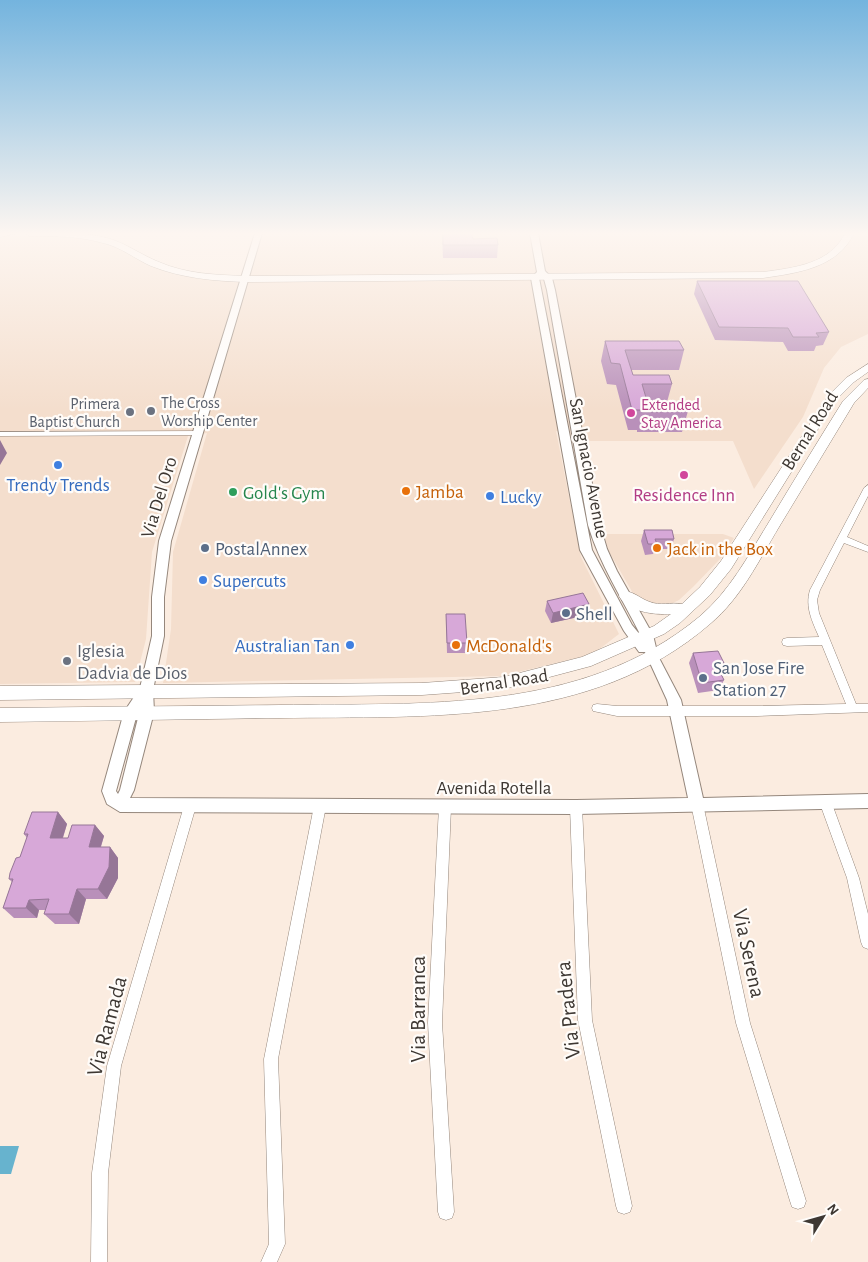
<svg xmlns="http://www.w3.org/2000/svg" width="868" height="1262" viewBox="0 0 868 1262" font-family="'Alegreya Sans',sans-serif">
  <style>
    .built { fill: #f4decd }
    .water { fill: #67b3ce }
    .lines { fill: none; stroke-linecap: round; stroke-linejoin: round }
    .minor-casing { stroke: #95877c; stroke-width: 1 }
    .tertiary-casing { stroke: #95877c; stroke-width: 2 }
    .secondary-casing { stroke: #95877c; stroke-width: 1 }
    .minor { fill: #fff; fill-rule: evenodd }
    .tertiary { fill: #fff; fill-rule: evenodd }
    .secondary { fill: #fff; fill-rule: evenodd }
    .wall { fill: #b990ba }
    .shaded-wall { fill: #967697 }
    .building { fill: #d7a8d8; stroke: #967697 }
    .worship-dot { fill: #6b7280; stroke: #fffcf9; stroke-width: 2 }
    .hotel-dot { fill: #d1479c; stroke: #fffcf9; stroke-width: 2 }
    .shop-dot { fill: #3f7fe0; stroke: #fffcf9; stroke-width: 2 }
    .food-dot { fill: #e8710a; stroke: #fffcf9; stroke-width: 2 }
    .leisure-dot { fill: #2e9e5b; stroke: #fffcf9; stroke-width: 2 }
    .service-dot { fill: #5c6f8a; stroke: #fffcf9; stroke-width: 2 }
    .labels { text-anchor: middle; stroke-width: 4.5; stroke-linejoin: round; paint-order: stroke }
    .far-worship-label { font-size: 16px; fill: #5b616d; stroke: #fffcf9; text-anchor: start }
    .far-hotel-label { font-size: 16px; fill: #b23c85; stroke: #fffcf9; text-anchor: start }
    .street-label { font-size: 19px; fill: #3e3833; stroke: #fffcf9 }
    .shop-label { font-size: 19px; fill: #366cbe; stroke: #fffcf9; text-anchor: start }
    .food-label { font-size: 19px; fill: #c56008; stroke: #fffcf9; text-anchor: start }
    .leisure-label { font-size: 19px; fill: #27864d; stroke: #fffcf9; text-anchor: start }
    .hotel-label { font-size: 19px; fill: #b23c85; stroke: #fffcf9 }
    .service-label { font-size: 19px; fill: #4e5e75; stroke: #fffcf9; text-anchor: start }
    .worship-label { font-size: 19px; fill: #5b616d; stroke: #fffcf9; text-anchor: start }
    .near-street-label { font-size: 22px; fill: #3e3833; stroke: #fffcf9 }
  </style>
  <rect width="100%" height="100%" fill="#fbece0"/>
  <path class="built" d="M261,233h596l11,4v97l-27,13 -17,21 -21,49 -49,72 -21,-48h-147l-30,-10 25,126 38,77 -26,20 -91,22 -339,7 8,-54 2,-77 34,-119 -19,3 -36,116 -6,87 -11,43 -135,2v-448h61l39,4 25,10 30,17 86,14z
    M604,534h119l11,4 -11,18 -30,31 -14,13 -18,9 -27,-14 -26,-45z"/>
  <path class="water" d="M0,1146h19l-8,28h-11z"/>
  <g class="lines">
    <g class="minor-casing">
      <path id="minor" d="M199,431h3v4l-202,1v-4z
        M868,485v11l-21,41 21,9v6l-24,-9 -24,47 -3,10 2,13 37,91h12v8l-111,4h-140l-24,-5 -1,-3 1,-3 4,-1 20,2h140l89,-2 -24,-59 -35,1 -4,-1 -1,-3 1,-3 4,-1 32,-1c-7,-16 -14,-30 -9,-47l54,-102z
        M825,796l4,1 2,4 28,77 9,36v35l-5,-2 -2,-5 -14,-64 -28,-77 2,-4z
        M697,799l4,1 2,4 47,219 56,178 -2,6 -6,2 -6,-2 -2,-6 -54,-178 -45,-219 2,-4z
        M190,801l4,1 2,4 -75,260 -13,107 -1,89h-16l1,-89 15,-107 77,-260 2,-4z
        M320,801l4,1 2,4 -48,253 7,185 -8,18h-16l8,-18 -5,-185 50,-253 2,-4z
        M445,802l4,1 2,4 -9,216 12,189 -2,6 -6,2 -6,-2 -2,-6 -10,-189 11,-216 2,-4z
        M576,802l4,1 2,4 10,213 40,186 -2,6 -6,2 -6,-2 -2,-6 -38,-186 -8,-213 2,-4z"/>
    </g>
    <g class="tertiary-casing">
      <path id="tertiary" d="M255,233h7l-91,308 -7,56v39l-11,54 1,22 -20,78 -4,8 446,2 112,-2 -21,-98 -22,-48h-6l-15,-21 -44,-81 -49,-272 6,-6 -7,-39h8l7,38 7,7 3,12 45,235 7,24 10,22 36,64 5,21 23,44 22,98 165,-4v14l-292,6 -456,-2 -13,-8 -5,-13 22,-79 16,-24 12,-52v-39l7,-56zM541,276l3,3 3,11 41,235c12,40 34,73 53,111l-9,-11 -40,-75 -53,-272zM140,710l-20,80 -2,4 -2,-3 21,-77z"/>
    </g>
    <g class="secondary-casing">
      <path id="secondary" d="M0,233h18l-18,4z
        M26,233c27,0 54,-2 81,5 19,5 34,17 52,24 27,12 58,13 87,14l517,-4c30,-4 68,-8 82,-39h9c-16,35 -57,40 -91,45l-517,4c-32,-1 -65,-4 -95,-16 -16,-7 -30,-19 -48,-23 -24,-7 -49,-7 -73,-7z
        M868,364v8l-14,10 -18,18 -105,169 -21,26 -30,28 -16,11 -73,32 -87,23 -82,6 -422,5v-14l422,-3 82,-6 78,-20 72,-31 17,-12c-17,1 -43,-2 -52,-18l2,-4c11,-3 19,7 29,10 10,4 21,0 32,2l18,-17 21,-26 107,-165 18,-18z
        M868,379v9l-14,15c-25,41 -50,83 -75,124 -21,35 -38,71 -69,97 -119,103 -284,92 -430,94 -93,1 -187,3 -280,4v-14c93,-1 187,-2 280,-3 143,-2 302,9 419,-88 31,-26 49,-61 70,-95 24,-40 49,-81 74,-121l21,-21z"/>
    </g>
    <use href="#minor" class="minor"/>
    <use href="#tertiary" class="tertiary"/>
    <use href="#secondary" class="secondary"/>
  </g>
  <path class="wall" d="M442,233h29l2,6 25,6 -1,13h-54z
    M733,233h43l-1,1h-42z
    M697,281l132,51 -6,13 -7,1 -2,5h-26l-5,-9 -68,-2 -21,-46z
    M605,341l79,9 -5,20h-48l2,5 39,9 -5,18 21,9 -6,21h-45v-2h-9l-12,-45 -9,-1 -6,-23z
    M644,530l30,9 -3,10h-16l-2,5 -8,1 -4,-14z
    M547,601l42,3 -2,11 -36,8 -6,-12z
    M446,614l21,29 -1,10h-19z
    M693,653l31,10 -4,8 4,9 -5,10 -21,3 -9,-30z
    M58,812l9,12 -4,14h5l27,-13 9,11 -3,11h9l8,11v20l-11,21h-21l-7,25h-24l-11,-10 2,-4h-7l-2,8h-23l-11,-10 9,-26 -3,-3 11,-22 7,-19 -3,-4z"/>
  <path class="shaded-wall" d="M0,440l7,13 -7,12z
    M589,604l-2,11 -36,8 2,-10z
    M58,812l9,12 -8,25 -9,-11z
    M95,825l9,11 -7,22 -8,-11z
    M110,847l8,11v20l-11,21 -9,-10z
    M77,889l9,10 -7,25 -10,-10z
    M29,900l10,10 -2,8 -11,-10z"/>
  <path class="building" d="M443,233h28l2,6 24,-1 1,7h-55z
    M697,281h101l31,51 -13,1 3,4h-26l-5,-9 -69,-1z
    M605,341h74l5,9h-59l8,25h36l3,9h-30l5,17 37,1 4,9 -46,1 -1,-2h-9l-12,-46 -9,-1z
    M644,530h28l2,9h-19l2,5h-9z
    M583,593l6,11 -36,9 -6,-12z
    M446,614h19l2,29h-20z
    M718,651l6,12 -8,1 8,16 -22,3 -9,-30z
    M32,812h26l-8,26h18l4,-13h23l-6,22h21l-1,20 -11,22h-21l-8,25h-25l5,-15 -20,1 -3,8h-23l10,-29h-4l1,-6 6,-15 4,-1 8,-23h-4z"/>
  <linearGradient id="sky" x2="0" y2="1"><stop stop-color="#74b4de"/><stop offset="0.57" stop-color="#fdf6f1"/><stop offset="1" stop-color="#fdf6f1" stop-opacity="0"/></linearGradient>
  <rect width="868" height="410" fill="url(#sky)"/>
  <g class="worship-dot">
    <circle cx="151" cy="411" r="5"/>
    <circle cx="130" cy="412" r="5"/>
    <circle cx="67" cy="661" r="5"/>
  </g>
  <g class="hotel-dot">
    <circle cx="631" cy="413" r="5"/>
    <circle cx="684" cy="475" r="5"/>
  </g>
  <g class="shop-dot">
    <circle cx="58" cy="465" r="5"/>
    <circle cx="490" cy="496" r="5"/>
    <circle cx="203" cy="580" r="5"/>
    <circle cx="350" cy="645" r="5"/>
  </g>
  <g class="food-dot">
    <circle cx="406" cy="491" r="5"/>
    <circle cx="657" cy="548" r="5"/>
    <circle cx="456" cy="645" r="5"/>
  </g>
  <circle class="leisure-dot" cx="233" cy="492" r="5"/>
  <g class="service-dot">
    <circle cx="205" cy="548" r="5"/>
    <circle cx="566" cy="613" r="5"/>
    <circle cx="703" cy="678" r="5"/>
  </g>
  <g class="labels">
    <g class="far-worship-label">
      <text x="161" y="408">The Cross<tspan x="161" dy="18">Worship Center</tspan></text>
      <text x="120" y="409" text-anchor="end">Primera<tspan x="120" dy="18">Baptist Church</tspan></text>
    </g>
    <g class="far-hotel-label">
      <text x="641" y="410">Extended<tspan x="641" dy="18">Stay America</tspan></text>
    </g>
    <g class="street-label">
      <text transform="translate(809 430) rotate(-58)" y="7">Bernal Road</text>
      <text transform="translate(590 468) rotate(79)" y="7">San Ignacio Avenue</text>
      <text transform="translate(158 497) rotate(-73)" y="7">Via Del Oro</text>
      <text transform="translate(504 681) rotate(-9)" y="7">Bernal Road</text>
      <text x="494" y="794">Avenida Rotella</text>
    </g>
    <g class="shop-label">
      <text x="58" y="491" text-anchor="middle">Trendy Trends</text>
      <text x="500" y="503">Lucky</text>
      <text x="213" y="587">Supercuts</text>
      <text x="340" y="652" text-anchor="end">Australian Tan</text>
    </g>
    <g class="food-label">
      <text x="416" y="498">Jamba</text>
      <text x="667" y="555">Jack in the Box</text>
      <text x="466" y="652">McDonald's</text>
    </g>
    <g class="leisure-label">
      <text x="243" y="499">Gold's Gym</text>
    </g>
    <g class="hotel-label">
      <text x="684" y="501">Residence Inn</text>
    </g>
    <g class="service-label">
      <text x="215" y="555">PostalAnnex</text>
      <text x="576" y="620">Shell</text>
      <text x="713" y="674">San Jose Fire<tspan x="713" dy="22">Station 27</tspan></text>
    </g>
    <g class="worship-label">
      <text x="77" y="657">Iglesia<tspan x="77" dy="22">Dadvia de Dios</tspan></text>
    </g>
    <g class="near-street-label">
      <text transform="translate(750 953) rotate(78)" y="8">Via Serena</text>
      <text transform="translate(417 1009) rotate(-90)" y="8">Via Barranca</text>
      <text transform="translate(567 1010) rotate(-96)" y="8">Via Pradera</text>
      <text transform="translate(106 1026) rotate(-75)" y="8">Via Ramada</text>
    </g>
  </g>
  <g transform="translate(823 1217) rotate(53)" stroke="#fffcf9" stroke-width="4" paint-order="stroke">
  <path d="M0-4L9 19L0 12L-9 19Z" fill="#3e3833"/>
  <text y="-8" font-size="14" font-weight="bold" text-anchor="middle" fill="#3e3833">N</text>
  </g>
</svg>
